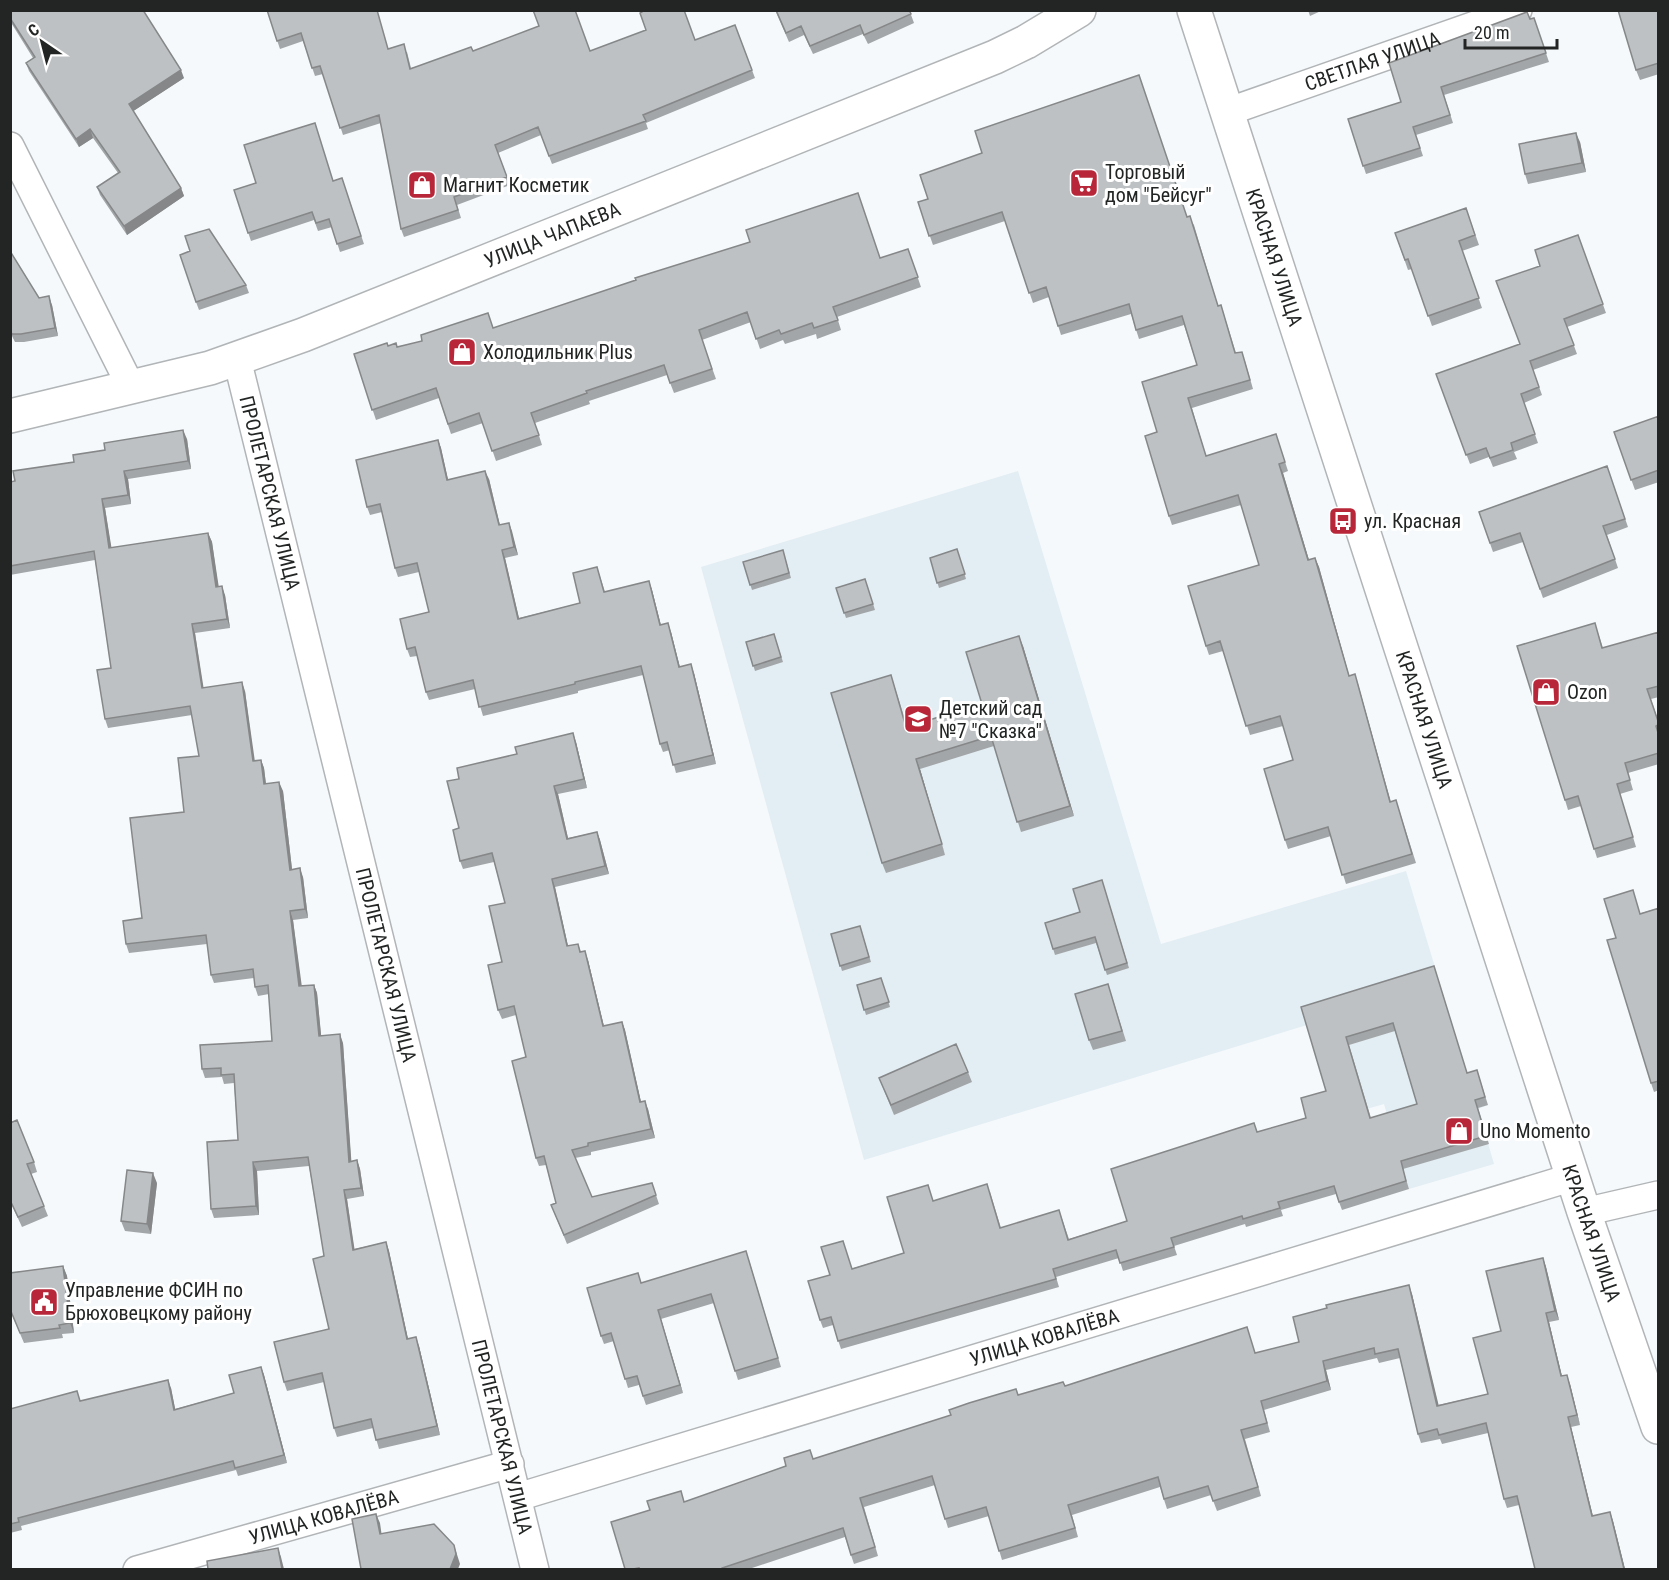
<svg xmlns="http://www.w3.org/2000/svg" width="1669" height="1580" viewBox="0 0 1669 1580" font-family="'Roboto Condensed',sans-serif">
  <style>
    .built { fill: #e2eef4 }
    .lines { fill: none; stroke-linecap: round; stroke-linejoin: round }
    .minor-casing { stroke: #b2b5b7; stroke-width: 30 }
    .tertiary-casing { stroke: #b2b5b7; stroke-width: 36 }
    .minor { stroke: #fff; stroke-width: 27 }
    .tertiary { stroke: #fff; stroke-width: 33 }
    .wall { fill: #a3a6a8; fill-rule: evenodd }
    .shaded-wall { fill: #858788 }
    .building { fill: #bec1c3; stroke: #858788; stroke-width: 1.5; fill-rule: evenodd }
    .labels { text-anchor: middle; stroke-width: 6; stroke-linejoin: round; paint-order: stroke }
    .street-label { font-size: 20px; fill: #232525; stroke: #fff }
    .poi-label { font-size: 20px; fill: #232525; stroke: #fff; text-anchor: start }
  </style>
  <rect width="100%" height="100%" fill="#f5f9fb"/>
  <path class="built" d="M1018,471l143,473 245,-73 63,209 19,25 -10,4 16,55 -85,25 -25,-85 -49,14 -28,-93 -443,135 -163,-593z"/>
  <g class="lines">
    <g class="minor-casing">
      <g id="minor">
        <path id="s1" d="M1227,112l291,-102"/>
        <path d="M10,146l121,241"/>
        <path id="s2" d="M237,359l298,1211"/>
        <path d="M1584,1212l74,-17"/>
        <path id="s3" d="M518,1497l1055,-320"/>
        <path id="s4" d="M137,1570l373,-106"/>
      </g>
    </g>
    <g class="tertiary-casing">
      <g id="tertiary">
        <path id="s5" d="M1194,10l390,1202 74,215"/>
        <path id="s6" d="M10,416l200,-48 93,-33 692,-278 31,-15 53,-32"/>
      </g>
    </g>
    <use href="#minor" class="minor"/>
    <use href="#tertiary" class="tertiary"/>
  </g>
  <path class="wall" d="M10,10l174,68 -51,33 48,77 3,8 -57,39 -27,-40 -3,-8 21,-14 -25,-35 -14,9 -50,-76 -3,-8 7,-5 -23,-37z
    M267,10l121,39 19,3 4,16 62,-17h117l105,-11 40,-15 20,53 -109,45 2,6 -96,35 -11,-29 -43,18 12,32 -53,20 4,13 -57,19 -3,-8 -20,-106 -38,12 -20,-61 -8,2 -12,-35 -23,8z
    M775,10h137l-2,2 4,11 -46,21 -5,-10 -50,20 -9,-19 -15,7z
    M1308,10h15l-13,6z
    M1659,10v64l-19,6 -4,-10z
    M1534,18l15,44 -105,33 9,28 -37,12 7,21 -57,18 -18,-55 53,-17 129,-83z
    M1580,142l6,30 -58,12 -3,-10z
    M342,178l22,66 -24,8 -8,-25 -14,4 -4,-11 -63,21 -17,-51 99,-9z
    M918,202l269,15 7,8 24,81 3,-1 15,48 9,8 8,28 -61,19 14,48 70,-22 12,37 -5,2 26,87 6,-2 4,9 30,109 9,8 33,118 5,-2 20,63 -70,21 -15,-48 -43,13 -3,-9 8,-80 -10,-34 -33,9 -27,-84 -14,4 -3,-9 53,-81 -18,-60 -69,20 -3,-9 -12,-84 40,-67 -13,-40 -45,14 -8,-25 -70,21 -12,-38 -16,6 -28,-82 -72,24z
    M1466,208l13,37 -17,6 20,57 -50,18 -20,-57 -4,1 -13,-37z
    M1578,235l28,78 -39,14 10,27 -44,16 9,25 -18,8 14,40 -24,9 3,7 -24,8 -4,-10 -19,7 -34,-90 84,-30z
    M908,249l13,38 -84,30 4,13 -24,9 -1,-5 -31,10 -2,-4 -23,9 -9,-27 -49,18 14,39 -42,14 -7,-18 -78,26 1,3 -55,19 7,22 -46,16 -13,-38 -32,11 -12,-36 -63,22 -22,-66 34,-8 9,1 25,-6 71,-13 387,-70z
    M10,251l29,47 13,7 6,31 -34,6h-9l-3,-6 -2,1z
    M246,285l3,8 -50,17 -3,-8z
    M1659,416v66l-24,8 -21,-58z
    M187,439l4,30 -63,10 3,25 -26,4 6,40 97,-15 4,9 6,44 7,9 5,33 -35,5 8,55 42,3 9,70 7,-1 3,8 2,16 17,7 9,78 11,8 5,41 -15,2 8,66 13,-1 3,8 4,43 22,7 8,118 6,-1 3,9 4,27 -17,3 7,50 32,-7 3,9 19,88 11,7 21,89 -61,14 -6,-21 -36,9 -3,-9 -10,-46 -37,9 -3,-9 45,-53 -5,-73 -15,-90 -52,5 2,44 -45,3 -3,-9 27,-69 -4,-57 -10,1 -2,-7 -17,1 -3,-9 70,-28 -3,-47 -11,2 -3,-9 -1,-9 -40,5 -3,-8 -4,-31 -78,9 -3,-9 16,-26 42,-106 15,-56 -7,-41 -84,13 -3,-9 6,-51 -16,-108 -85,15v-93l64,-20z
    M438,440l3,8 7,32 41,-1 11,46 9,-2 9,32 -13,3 14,60 61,-15 17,-36 8,25 44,-11 3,9 9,35 10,7 9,35 14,6 22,91 -40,9 -6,-23 -7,2 -3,-8 -17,-69 -65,16v2l-95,23 -8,-27 -46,11 -3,-8 -9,-36 -7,1 -3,-8 22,-37 -10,-40 -21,5 -3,-9 -13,-56 -12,3 -3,-8z
    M1607,466l21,61 -21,8 11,33 -75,30 -20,-56 -30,10 -14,-40z
    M957,549l9,30 -27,9 -9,-30z
    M783,550l8,28 -39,12 -9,-28z
    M865,579l10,31 -29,8 -10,-30z
    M1659,632v65l-8,2 8,24v41l-31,9 5,17 -13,4 16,53 -39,11 -16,-52 -13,4 -3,-10 33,-167 5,15z
    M774,634l9,28 -28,9 -9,-29z
    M1023,646l51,170 -53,16 -27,-86 -74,23 25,86 -59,18 -4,-10 9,-188 16,51 75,-22z
    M576,742l11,46 -29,6 10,44 29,-6 3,8 9,34 -54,13 13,59 10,-2 3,8 7,8 16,66 18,-4 3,8 16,72 7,7 7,29 -64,14v3l-16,3 17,39 60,-14 7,21 -92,40 -16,-39 5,-2 -10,-38 -7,1 -3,-8 -10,-101 -10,-42 -14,4 -4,-9 4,-48 3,-59 -11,-41 -31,7 -3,-8 -1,-33v-49z
    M1102,880l27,88 -22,7 -11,-32 -41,12 -10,-32 35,-11z
    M1659,908v182l-5,2 -3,-9 -35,-145 25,-25z
    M860,926l11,36 -29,9 -11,-37z
    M1434,966l33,107 10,-3 11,35 -10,3 11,36 -86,25 6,20 -67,21 -6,-16 -55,16 2,6 -37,11 -1,-3 -71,22 3,9 -54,16 -4,-13 -63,19 3,10 -218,62 -8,-24 -10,3 -3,-8 10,-45 74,-22 29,-52 57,-9 11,36 58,-18 10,29 58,-18 130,-89 49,-14 20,-27 -25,-84zM1395,1031l22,73 -46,14 -22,-73z
    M881,978l9,29 -24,8 -9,-30z
    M1108,984l18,57 -33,9 -4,-10z
    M968,1072l4,10 -78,33 -15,-37z
    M10,1123l24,39 3,10 -6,2 17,42 -26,11 -12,-26z
    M157,1183l-6,51 -26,-3 -4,-10z
    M1543,1258l3,9 13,53 -10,2 13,54 8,8 10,41 -9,2 22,89 17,-4 3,9 12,48h-90l-16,-64 -12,3 -3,-9 -16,-66 -46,11 -2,-5 -19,4 -3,-9 -18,-76 -21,5 -2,-5 -51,12 5,20 -67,20 6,22 -25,7 16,57 -44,15 -6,-16 -44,14 -7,-22 -88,28 6,22 -76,23 -13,-44 -41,12 -13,-43 -71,22 14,49 -24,8 -9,-27 -96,32h-124l59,-67 102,-36 27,-7 206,-64 46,-9 182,-59 8,26 44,-11 113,-48 26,111 50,-11 13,-63z
    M749,1260l32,107 -43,13 -24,-77 -53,16 22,74 -37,12 -7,-20 -11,3 -14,-47 -10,3 -3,-8 40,-53z
    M63,1266l4,10 7,57 -12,1 1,4 -39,5 -14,-33z
    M261,1367l3,8 23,88 -49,13 -2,-6 -215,56 1,4 -12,3v-124l70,-8 91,-13 4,21 59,-16z"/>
  <path class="shaded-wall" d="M181,70l3,8 -52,34 -3,-8z
    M90,129l3,9 -14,9 -3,-8z
    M1576,133l4,9 6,30 -4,-9z
    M181,188l3,8 -57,39 -3,-9z
    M49,296l3,9 6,31 -3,-8z
    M183,430l4,9 4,30 -3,-8z
    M438,440l3,8 9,40 -3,-8z
    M1279,464l4,9 29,97 -4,-10z
    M124,471l4,8 3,25 -3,-9z
    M485,471l4,8 13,55 -3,-9z
    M102,499l3,9 8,49 -4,-9z
    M509,523l3,8 6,24 -4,-8z
    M208,533l4,9 8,53 -4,-8z
    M502,550l3,8 16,69 -3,-8z
    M1315,558l4,9 33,119 -3,-10z
    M649,581l3,9 11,44 -3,-9z
    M222,586l3,9 5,33 -3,-9z
    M668,623l3,9 11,44 -3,-9z
    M192,624l3,9 10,64 -3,-9z
    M1019,636l4,10 51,170 -4,-10z
    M691,664l3,9 22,91 -3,-9z
    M1355,674l3,10 35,127 -3,-9z
    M242,682l3,9 11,78 -3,-8z
    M573,733l3,9 11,46 -3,-9z
    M916,759l4,10 25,86 -3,-11z
    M261,760l3,8 3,25 -3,-9z
    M279,782l4,9 10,87 -3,-8z
    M554,786l4,8 12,53 -3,-8z
    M597,832l3,8 9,34 -4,-8z
    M300,868l3,9 5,41 -3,-9z
    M552,879l3,8 15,68 -3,-9z
    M290,911l3,9 10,75 -4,-9z
    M585,951l3,9 18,75 -3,-9z
    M314,985l3,8 5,51 -3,-8z
    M622,1022l3,8 18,81 -3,-9z
    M340,1034l3,9 9,127 -3,-8z
    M645,1101l3,8 7,29 -4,-9z
    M357,1160l3,9 4,27 -3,-8z
    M253,1162l4,9 2,44 -3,-9z
    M153,1173l4,10 -6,51 -4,-10z
    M344,1190l3,9 9,60 -3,-9z
    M386,1242l3,9 21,97 -3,-9z
    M1543,1258l3,9 13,53 -4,-9z
    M63,1266l4,10 7,57 -4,-10z
    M1409,1285l3,9 29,121 -4,-9z
    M658,1310l3,9 22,74 -3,-8z
    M1546,1313l3,9 15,63 -3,-9z
    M416,1337l3,9 21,89 -3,-9z
    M1323,1361l3,9 5,20 -4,-9z
    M261,1367l3,8 23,88 -3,-8z
    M1567,1375l3,9 10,41 -3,-10z
    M168,1380l3,8 6,30 -3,-8z
    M1568,1417l3,10 24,98 -3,-9z
    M1610,1512l3,9 12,48h-1z
    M376,1514l4,9 3,21 -3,-10z
    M454,1545l6,19 -2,5h-8z
    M278,1548l3,9 3,12h-2z"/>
  <path class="building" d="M10,10h133l38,60 -52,34 52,84 -57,38 -27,-39 23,-15 -30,-43 -14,10 -50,-76 9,-6 -25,-39z
    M267,10h110l11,39 16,-5 6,25 61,-22 2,4 66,-25 -6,-16h42l15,41 56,-21 -6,-17 5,-3h39l11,30 40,-15 17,45 -109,45 3,6 -97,35 -11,-29 -43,18 12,32 -53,20 4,13 -57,19 -22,-114 -39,13 -20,-62 -8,2 -11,-35 -24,8z
    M776,10h133l2,4 -47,21 -4,-10 -50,21 -9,-20 -15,7z
    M1618,10h41v53l-23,7z
    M1527,12l3,7 4,-1 12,35 -105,34 9,28 -37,12 7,21 -57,18 -15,-47 53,-17 -12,-39z
    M1139,75l48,142 3,-1 28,90 3,-1 14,48 7,-1 8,28 -62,18 18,58 70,-22 9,28 -6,2 29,96 7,-2 34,118 6,-2 35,128 6,-2 16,54 -70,21 -14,-48 -43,13 -21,-71 29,-9 -13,-44 -34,10 -26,-85 -14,5 -18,-60 71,-21 -21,-70 -69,21 -24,-80 12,-4 -15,-50 55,-17 -15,-49 -46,14 -7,-26 -71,22 -12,-39 -17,6 -27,-81 -73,24 -11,-34 10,-3 -8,-24 62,-22 -7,-22z
    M315,123l18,58 9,-3 19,58 -24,8 -8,-25 -13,4 -4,-11 -64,21 -14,-43 22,-7 -12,-38z
    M1576,133l6,30 -57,11 -6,-30z
    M858,193l22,65 28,-9 10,28 -85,30 5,13 -24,8 -2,-5 -31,11 -2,-4 -23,9 -9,-27 -48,18 13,39 -42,14 -6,-18 -78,26 1,2 -56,20 8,22 -47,16 -13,-38 -31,11 -12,-36 -64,22 -18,-56 33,-11 1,3 8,-3 1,4 25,-6 -1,-6 67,-22 5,15 143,-48 -1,-2 115,-36 -4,-12z
    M1466,208l9,27 -16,6 20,57 -51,18 -20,-57 -3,1 -10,-27z
    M209,229l37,56 -50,17 -16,-47 10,-4 -5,-15z
    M1578,235l25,69 -39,15 10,26 -44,16 9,26 -18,7 14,40 -24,9 2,7 -23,8 -4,-10 -20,7 -30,-81 84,-30 -24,-63 44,-15 -5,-16z
    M10,251l29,47 10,-2 6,32 -34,6h-9l-2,-4z
    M1659,416v54l-28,10 -17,-48z
    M183,430l5,31 -64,10 4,24 -26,4 7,49 99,-15 8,54 6,-1 5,33 -35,5 10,64 40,-6 11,79 8,-1 3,24 15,-2 11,88 10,-2 5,41 -15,2 9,75 15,-1 5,51 21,-2 9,128 8,-2 4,28 -17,2 9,60 33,-8 21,97 9,-2 21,89 -61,14 -5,-21 -37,9 -12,-55 -38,9 -10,-40 55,-13 -16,-70 11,-3 -16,-99 -55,5 3,44 -45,3 -4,-67 31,-2 -4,-66 -13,1v-7l-19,1 -2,-24 72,-4 -4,-56 -13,2 -2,-18 -42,6 -5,-40 -80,9 -3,-23 19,-3 -12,-100 54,-6 -6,-54 21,-2 -9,-50 -85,13 -8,-49 14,-2 -17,-117 -84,15v-84l5,-1 -2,-10 61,-9 -1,-7 32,-5 -1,-7z
    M438,440l9,40 38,-9 14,54 10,-2 5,24 -12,3 16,69 62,-16 -7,-30 24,-6 7,25 45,-11 11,44 8,-2 11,44 12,-3 22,91 -40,10 -6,-23 -7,2 -19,-78 -66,16v2l-96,23 -6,-27 -47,12 -11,-45 -8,2 -7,-30 29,-7 -12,-49 -22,5 -15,-64 -13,3 -11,-47z
    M1607,466l18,53 -22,7 12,33 -75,30 -20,-56 -30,10 -11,-31z
    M957,549l8,25 -28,9 -7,-25z
    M783,550l6,23 -39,12 -7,-23z
    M865,579l8,25 -29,9 -8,-25z
    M1595,623l7,25 57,-16v54l-12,3 12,35 -3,2 3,10v17l-34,10 5,17 -13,4 16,53 -39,12 -16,-53 -13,4 -48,-154z
    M774,634l7,23 -28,9 -7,-24z
    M1019,636l51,170 -53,16 -26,-86 -75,23 26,85 -60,19 -51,-170 60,-18 15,52 76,-23 -16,-52z
    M573,733l11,46 -30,7 13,53 30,-7 8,34 -53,13 15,67 11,-2 2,8 5,-1 18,75 19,-4 18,80 5,-1 6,28 -63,14v3l-16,4 20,47 60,-14 4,12 -92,40 -13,-30 5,-2 -12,-47 -8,2 -24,-97 14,-4 -12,-51 -16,4 -10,-45 14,-3 -13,-56 16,-3 -13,-50 -32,8 -7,-31 6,-2 -12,-47 12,-2 -2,-11 60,-14 -2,-7z
    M1102,880l25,83 -22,7 -10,-33 -42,12 -8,-26 35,-11 -7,-23z
    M1633,890l7,24 19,-6v173l-8,2 -44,-143 9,-2 -12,-39z
    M860,926l9,31 -29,9 -9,-32z
    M1434,966l33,107 10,-3 8,27 -10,3 11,36 -85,25 5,20 -67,21 -5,-16 -56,16 2,6 -37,11 -1,-3 -71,22 3,9 -54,16 -4,-13 -63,19 3,10 -218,62 -7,-24 -11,3 -12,-39 22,-6 -9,-28 22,-6 9,28 52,-16 -17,-56 41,-12 5,16 54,-17 13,44 59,-18 9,30 59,-19 -16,-52 143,-46 3,9 49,-14 -5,-20 25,-7 -25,-84zM1393,1023l24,81 -47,14 -24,-81z
    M881,978l8,24 -25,8 -7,-25z
    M1108,984l14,47 -33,9 -14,-46z
    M956,1044l12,28 -77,33 -12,-27z
    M17,1120l17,42 -7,2 17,42 -26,11 -8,-17v-77z
    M127,1170l26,3 -6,51 -26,-3z
    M746,1251l32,107 -43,13 -24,-77 -53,16 22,75 -37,11 -6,-20 -12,3 -14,-46 -10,3 -14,-48 51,-15 3,10z
    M1543,1258l12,53 -9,2 15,63 6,-1 10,40 -9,2 24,99 18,-4 14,57h-89l-18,-73 -13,3 -18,-76 -47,12 -2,-6 -19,5 -20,-85 -23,5 -1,-6 -51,13 4,20 -66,20 6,22 -26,7 17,57 -45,14 -5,-15 -44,13 -6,-22 -90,28 7,23 -76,23 -13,-44 -41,12 -13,-43 -72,22 15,49 -24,8 -8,-27 -121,40v1h-83v-1l-6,1h-8l-14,-47 39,-12 -3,-9 34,-10 3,11 102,-36 -2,-8 26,-8 3,9 138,-44 -2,-5 20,-7 47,-14 2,6 45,-13 2,4 182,-59 8,26 44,-11 -6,-25 34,-9 -1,-3 83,-20 28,121 51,-12 -15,-56 28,-7 -15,-60z
    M63,1266l7,57 -11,2 1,3 -40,5 -10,-24v-36z
    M261,1367l23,88 -49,13 -2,-7 -215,57 1,4 -9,2v-115l67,-18 3,10 88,-21 6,30 60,-17 -5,-18z
    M376,1514l4,20 54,-10 20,21 2,9 -6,15h-89l-9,-50z
    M278,1548l4,21h-74l-1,-8z"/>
  <defs>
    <g id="supermarket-square" transform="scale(1.5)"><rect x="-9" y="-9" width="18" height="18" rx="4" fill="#b82739" stroke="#fff"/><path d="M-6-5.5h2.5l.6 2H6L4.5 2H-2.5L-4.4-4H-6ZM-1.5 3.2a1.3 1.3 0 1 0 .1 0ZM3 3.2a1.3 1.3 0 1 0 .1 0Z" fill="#fff"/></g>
    <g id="shop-square" transform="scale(1.5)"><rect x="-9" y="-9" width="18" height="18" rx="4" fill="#b82739" stroke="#fff"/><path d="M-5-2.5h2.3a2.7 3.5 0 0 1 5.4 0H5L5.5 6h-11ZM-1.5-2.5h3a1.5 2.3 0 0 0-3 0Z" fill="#fff"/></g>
    <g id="bus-square" transform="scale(1.5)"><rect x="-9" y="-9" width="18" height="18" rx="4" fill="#b82739" stroke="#fff"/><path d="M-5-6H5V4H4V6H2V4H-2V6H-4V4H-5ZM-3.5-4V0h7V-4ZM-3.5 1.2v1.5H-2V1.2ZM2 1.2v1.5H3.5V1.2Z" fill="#fff"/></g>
    <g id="school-square" transform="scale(1.5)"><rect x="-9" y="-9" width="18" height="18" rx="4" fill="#b82739" stroke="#fff"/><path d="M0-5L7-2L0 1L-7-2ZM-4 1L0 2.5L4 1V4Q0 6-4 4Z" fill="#fff"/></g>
    <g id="civic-square" transform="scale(1.5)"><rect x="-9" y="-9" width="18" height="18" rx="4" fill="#b82739" stroke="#fff"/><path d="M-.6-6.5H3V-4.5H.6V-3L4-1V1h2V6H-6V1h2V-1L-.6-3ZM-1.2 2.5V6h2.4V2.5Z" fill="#fff"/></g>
  </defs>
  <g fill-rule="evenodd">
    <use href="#supermarket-square" x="1084" y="183"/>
    <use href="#shop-square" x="422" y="185"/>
    <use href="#shop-square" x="462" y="352"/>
    <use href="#bus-square" x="1343" y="521"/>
    <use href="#shop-square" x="1546" y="692"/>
    <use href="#school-square" x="918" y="719"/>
    <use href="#shop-square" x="1459" y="1131"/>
    <use href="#civic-square" x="44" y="1302"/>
  </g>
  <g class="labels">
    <g class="street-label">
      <text dy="7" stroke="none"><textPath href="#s1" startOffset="154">СВЕТЛАЯ УЛИЦА</textPath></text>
      <text dy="7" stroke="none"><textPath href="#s6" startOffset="573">УЛИЦА ЧАПАЕВА</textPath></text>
      <text dy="7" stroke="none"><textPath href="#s5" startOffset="260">КРАСНАЯ УЛИЦА</textPath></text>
      <text dy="7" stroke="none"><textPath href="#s2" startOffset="138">ПРОЛЕТАРСКАЯ УЛИЦА</textPath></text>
      <text dy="7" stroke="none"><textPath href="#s5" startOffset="746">КРАСНАЯ УЛИЦА</textPath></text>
      <text dy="7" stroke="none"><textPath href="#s2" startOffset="624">ПРОЛЕТАРСКАЯ УЛИЦА</textPath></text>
      <text dy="7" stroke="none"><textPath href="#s5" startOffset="1286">КРАСНАЯ УЛИЦА</textPath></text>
      <text dy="7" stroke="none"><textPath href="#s3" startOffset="550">УЛИЦА КОВАЛЁВА</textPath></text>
      <text dy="7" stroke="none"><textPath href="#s2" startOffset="1110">ПРОЛЕТАРСКАЯ УЛИЦА</textPath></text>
      <text dy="7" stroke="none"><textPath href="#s4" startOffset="194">УЛИЦА КОВАЛЁВА</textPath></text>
    </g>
    <g class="poi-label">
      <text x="1105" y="179">Торговый<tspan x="1105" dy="23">дом "Бейсуг"</tspan></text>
      <text x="443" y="192">Магнит Косметик</text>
      <text x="483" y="359">Холодильник Plus</text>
      <text x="1364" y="528">ул. Красная</text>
      <text x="1567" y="699">Ozon</text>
      <text x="939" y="715">Детский сад<tspan x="939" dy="23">№7 "Сказка"</tspan></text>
      <text x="1480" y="1138">Uno Momento</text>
      <text x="65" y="1297">Управление ФСИН по<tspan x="65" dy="23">Брюховецкому району</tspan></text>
    </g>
  </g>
  <rect width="1669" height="1580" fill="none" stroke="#232525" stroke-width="24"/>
  <g transform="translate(42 42) rotate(325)" stroke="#ffffff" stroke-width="4.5" paint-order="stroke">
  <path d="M0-4.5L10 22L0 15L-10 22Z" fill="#232525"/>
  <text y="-9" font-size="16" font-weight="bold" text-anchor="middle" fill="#232525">С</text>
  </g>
  <path d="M1465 39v9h92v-9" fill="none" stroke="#232525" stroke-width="3"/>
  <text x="1474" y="39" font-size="18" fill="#232525" stroke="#ffffff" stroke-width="4.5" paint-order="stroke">20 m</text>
</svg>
